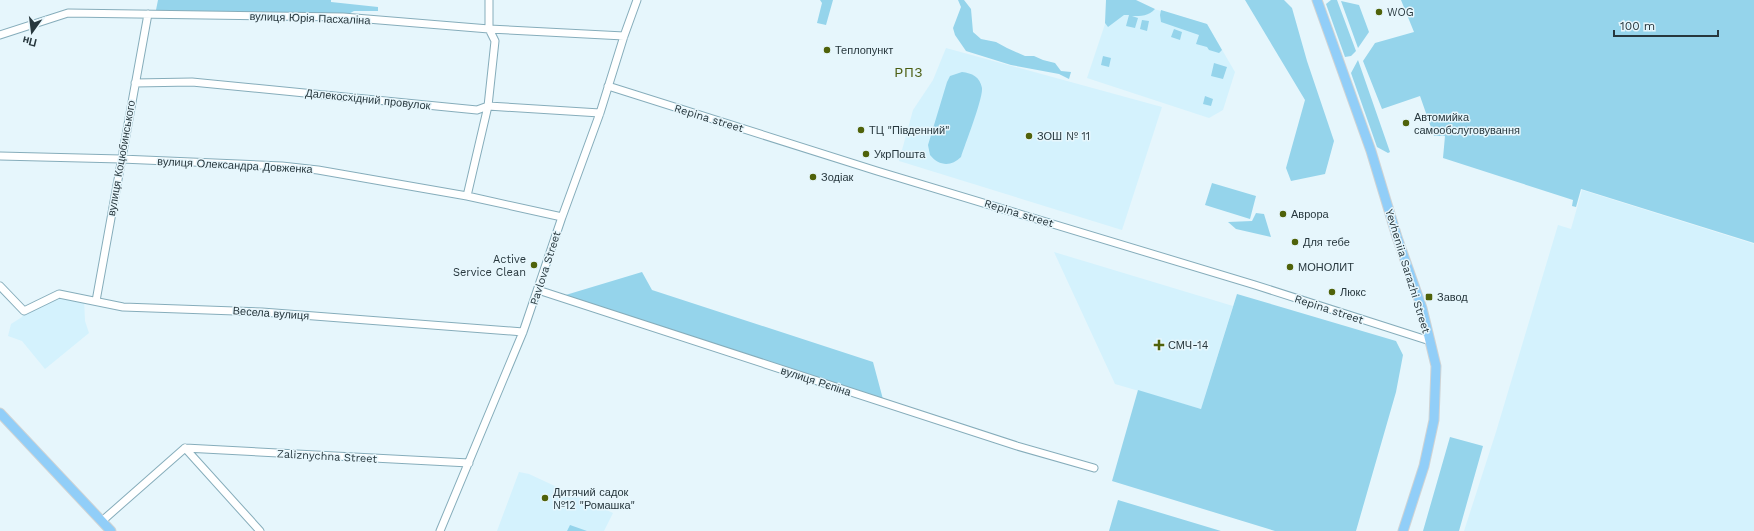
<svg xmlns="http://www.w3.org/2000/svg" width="1754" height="531" viewBox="0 0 1754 531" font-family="'Work Sans',sans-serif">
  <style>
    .built { fill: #d4f2fd }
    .green { fill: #95d4eb }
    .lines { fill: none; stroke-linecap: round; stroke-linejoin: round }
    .minor-casing { stroke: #86adbb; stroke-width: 9 }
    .major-casing { stroke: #cfd3d4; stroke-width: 11 }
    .minor { stroke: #fff; stroke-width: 7 }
    .major { stroke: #91cef8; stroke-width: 9 }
    .poi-dot { fill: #4f620a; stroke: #e6f6fc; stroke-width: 1.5 }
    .labels { text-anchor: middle; stroke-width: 3; stroke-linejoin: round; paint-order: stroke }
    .poi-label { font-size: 11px; fill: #27373d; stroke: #e6f6fc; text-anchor: start }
    .street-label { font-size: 11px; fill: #27373d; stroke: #e6f6fc }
    .quarter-label { font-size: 13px; letter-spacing: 1px; fill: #4c5e12; stroke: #e6f6fc }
  </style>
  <rect width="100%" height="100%" fill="#e6f6fc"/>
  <path class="built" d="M1113,0h9l85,24 28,48 -12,38 -14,8 -122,-40z
    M946,48l216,59 -40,123 -223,-69 14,-51 20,-30z
    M1582,190l172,54v287h-290l32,-99 62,-207 13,4z
    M1054,252l179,54 -32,103 -86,-25z
    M59,294l25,5 1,22 4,12 -44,36 -23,-28 -14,-5 3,-12 11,-7 2,-6z
    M519,472l10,2 84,39 -9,18h-107z"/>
  <path class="green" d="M158,0h173v2l47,5v4h-24l-11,6 -188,-2z
    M820,0h13l-7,25 -9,-2 5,-20z
    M958,0h6l7,9 2,23 8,7 15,3 11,6 18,8h9l9,4 12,3 6,8 10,1 -2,7 -10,-5 -48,-9 -45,-14 -11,-16 -2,-7 8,-21z
    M1106,0h30l19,9c-6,7 -14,7 -23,7l6,2 -3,10 -9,-2 3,-11h-5l-16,12 -3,-4z
    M1245,0h39l8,8 15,53 27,80 -9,33 -34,7 -5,-13 19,-68z
    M1331,0h6l19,51 -5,5 -6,1 -19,-53z
    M1401,0h353v243l-173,-54 -5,18 -4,-1 1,-6 -130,-42 2,-22h-11l-14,-40 -38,13 -19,-48 12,-18 39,-11z
    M1341,1l18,4 10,27 -11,16z
    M1161,10l46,14 15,26 -3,3 -10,-3 -2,-3 -11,-3 3,-9 -38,-13 -1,-7z
    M1142,20l7,1 -2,10 -7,-2z
    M1174,29l8,3 -2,8 -9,-3z
    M1103,56l8,2 -2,9 -8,-2z
    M1358,60l32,92 -2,1 -11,-6 -26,-74z
    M1214,63l13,4 -4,12 -12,-3z
    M962,72c10,1 18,5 20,16 1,11 -17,56 -21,69 -10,10 -22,9 -31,-2l-2,-10 19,-63 3,-6z
    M1205,96l8,3 -2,7 -8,-2z
    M1212,183l44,13 -6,23 -45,-14z
    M1256,213l8,1 7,23 -35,-8 -8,-7 24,-1z
    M642,272l10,18 221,72 11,41 -325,-106z
    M1237,294l159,47 7,14 -7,37 -40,139h-81l-163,-50 26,-91 63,19z
    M1450,437l33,9 -24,85h-36z
    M1118,500l103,31h-112z
    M570,525l17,6h-20z"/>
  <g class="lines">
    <g class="minor-casing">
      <path id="minor" d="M0,35l68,-22 275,4 146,12 135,7
        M135,83l57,-1 285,28 11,-4 112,7
        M608,86l269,85 378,114 175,56
        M0,156l121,3 161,7 36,4 149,26 95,21
        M467,196l21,-90 7,-65 -6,-12v-29
        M0,286l24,25 35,-17 64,13 139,5 261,20
        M538,290l479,156 77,22
        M96,301l52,-287
        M185,448l284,15
        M185,448l75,83
        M102,521l83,-73
        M440,531l83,-199 39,-115 38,-104 24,-77 13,-36"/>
    </g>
    <g class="major-casing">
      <path id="major" d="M1317,0l54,151 26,86 25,71 14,58 -2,54 -10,46 -21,65
        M0,413l111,118"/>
    </g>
    <use href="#minor" class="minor"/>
    <use href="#major" class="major"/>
  </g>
  <g class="poi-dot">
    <circle cx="1379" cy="12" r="4"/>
    <circle cx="827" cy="50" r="4"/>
    <circle cx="1406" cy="123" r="4"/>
    <circle cx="861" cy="130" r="4"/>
    <circle cx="1029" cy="136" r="4"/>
    <circle cx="866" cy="154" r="4"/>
    <circle cx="813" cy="177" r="4"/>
    <circle cx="1283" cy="214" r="4"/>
    <circle cx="1295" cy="242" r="4"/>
    <circle cx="534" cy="265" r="4"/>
    <circle cx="1290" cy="267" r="4"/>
    <circle cx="1332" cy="292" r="4"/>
    <rect x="1425" y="293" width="8" height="8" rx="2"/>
    <path d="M1157 339h4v4h4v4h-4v4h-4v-4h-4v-4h4z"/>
    <circle cx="545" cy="498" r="4"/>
  </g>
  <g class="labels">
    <g class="poi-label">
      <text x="1387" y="16">WOG</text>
      <text x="835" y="54">Теплопункт</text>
      <text x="1414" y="121">Автомийка<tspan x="1414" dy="13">самообслуговування</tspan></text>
      <text x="869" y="134">ТЦ "Південний"</text>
      <text x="1037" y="140">ЗОШ № 11</text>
      <text x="874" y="158">УкрПошта</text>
      <text x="821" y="181">Зодіак</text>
      <text x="1291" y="218">Аврора</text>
      <text x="1303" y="246">Для тебе</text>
      <text x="526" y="263" text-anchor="end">Active<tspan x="526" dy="13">Service Clean</tspan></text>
      <text x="1298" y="271">МОНОЛИТ</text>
      <text x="1340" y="296">Люкс</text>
      <text x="1437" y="301">Завод</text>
      <text x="1168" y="349">СМЧ-14</text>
      <text x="553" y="496">Дитячий садок<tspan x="553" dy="13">№12 "Ромашка"</tspan></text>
    </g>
    <g class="street-label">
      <text transform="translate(310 18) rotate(2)" y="4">вулиця Юрія Пасхаліна</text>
      <text transform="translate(368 99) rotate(6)" y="4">Далекосхідний провулок</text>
      <text transform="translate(709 118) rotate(17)" y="4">Repina street</text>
      <text transform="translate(121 158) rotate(-80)" y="4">вулиця Коцюбинського</text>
      <text transform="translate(235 165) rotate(3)" y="4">вулиця Олександра Довженка</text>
      <text transform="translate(1019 213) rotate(17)" y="4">Repina street</text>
      <text transform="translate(545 268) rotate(-72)" y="4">Pavlova Street</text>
      <text transform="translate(1408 271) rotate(73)" y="4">Yevheniia Sarazhi Street</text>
      <text transform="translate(1329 309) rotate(18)" y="4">Repina street</text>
      <text transform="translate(271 313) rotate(4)" y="4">Весела вулиця</text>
      <text transform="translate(816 381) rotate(18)" y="4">вулиця Рєпіна</text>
      <text transform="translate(327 456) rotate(3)" y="4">Zaliznychna Street</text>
    </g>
    <g class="quarter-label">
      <text x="909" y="77">РПЗ</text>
    </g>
  </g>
  <g transform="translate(32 32) rotate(194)" stroke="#e6f6fc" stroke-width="3" paint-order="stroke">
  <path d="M0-3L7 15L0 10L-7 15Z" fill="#27373d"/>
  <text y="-6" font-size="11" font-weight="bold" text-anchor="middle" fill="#27373d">Пн</text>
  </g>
  <path d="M1614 30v6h104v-6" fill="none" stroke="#27373d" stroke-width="2"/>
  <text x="1620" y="30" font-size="12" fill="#27373d" stroke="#e6f6fc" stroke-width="3" paint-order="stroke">100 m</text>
</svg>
